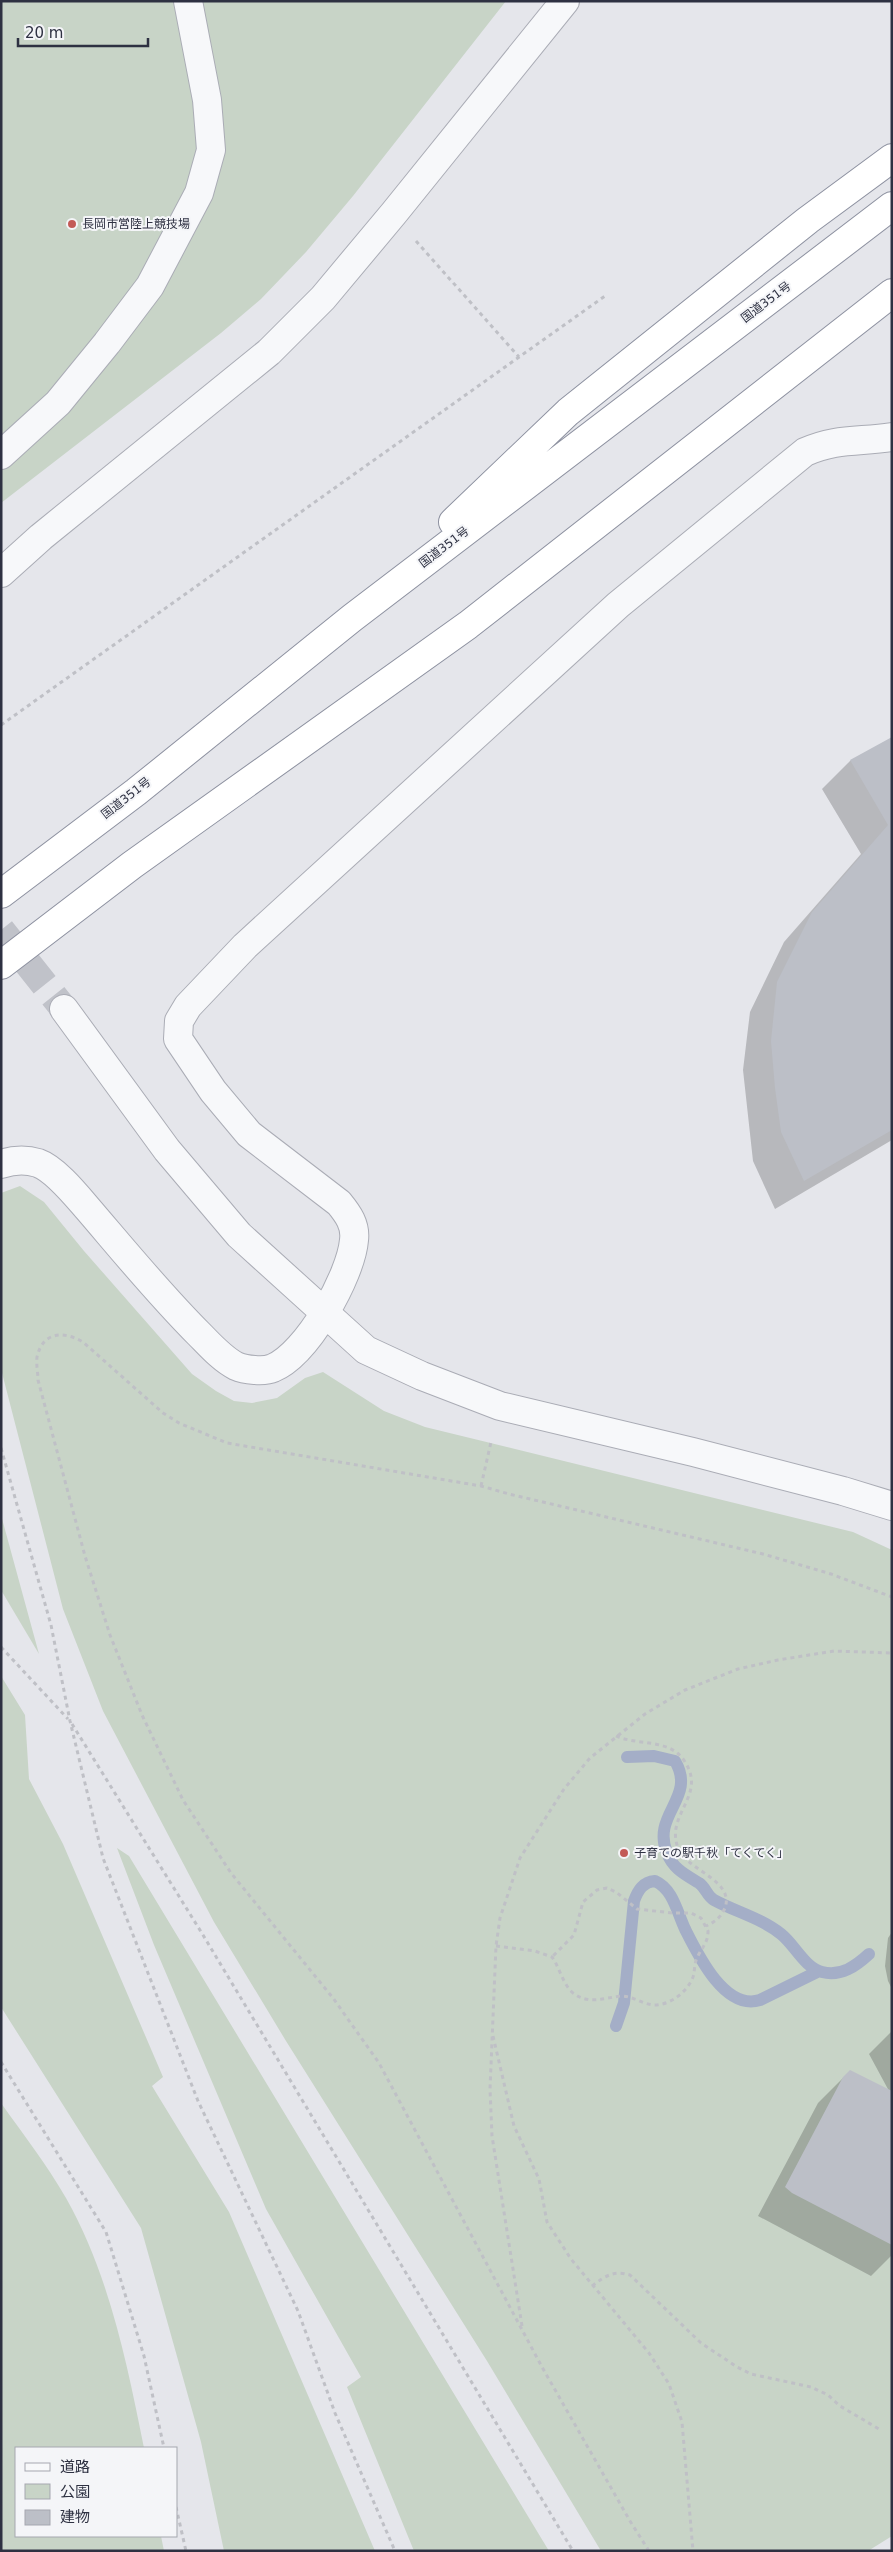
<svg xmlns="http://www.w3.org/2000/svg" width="893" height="2552" viewBox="0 0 893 2552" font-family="'DejaVu Sans','Noto Sans JP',sans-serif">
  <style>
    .green { fill: #c8d4c7 }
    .shadow { fill: #0003 }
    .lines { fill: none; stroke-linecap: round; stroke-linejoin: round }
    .stream { stroke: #a4aec7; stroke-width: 12 }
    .building { fill: #bcbfc7 }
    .minor-tunnel { stroke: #c0c2c9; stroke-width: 28; stroke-dasharray: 28 14; stroke-linecap: butt }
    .minor-casing { stroke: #aaacb5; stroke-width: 30 }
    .highway-casing { stroke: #8d91a0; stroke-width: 30 }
    .path { stroke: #bfc0c6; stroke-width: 3; stroke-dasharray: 4 4; stroke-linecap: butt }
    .minor { stroke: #f7f8fa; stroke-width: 28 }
    .highway { stroke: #fff; stroke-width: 28 }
    .poi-dot { fill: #c35a57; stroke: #f4f5f8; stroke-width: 2 }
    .labels { text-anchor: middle; stroke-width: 4; stroke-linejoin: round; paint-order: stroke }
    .poi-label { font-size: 12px; fill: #2e3142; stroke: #f4f5f8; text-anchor: start }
    .street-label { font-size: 12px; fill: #2e3142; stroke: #f4f5f8 }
  </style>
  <rect width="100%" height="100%" fill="#e5e6eb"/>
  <path class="green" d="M1,1h505l-153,195 -47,56 -45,47 -40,34 -220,170z
    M20,1186l24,16 40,49 108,123 24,17 18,10 18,2 25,-5 28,-20 18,-6 61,39 41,16 428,105 39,18v986l-24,15h-267l-114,-190 -201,-320 -72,-119 -111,-211 -40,-102 -62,-240v-176z
    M1,1515l38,139 -38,-64z
    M1,1676l24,39 4,64 34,65 100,233 -11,9 77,126 146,339h-151l-23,-109 -60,-214 -140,-221z
    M117,1848l12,8 420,695h-135l-67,-164 14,-10 -95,-168 -112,-264z
    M1,2103c22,31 46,62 65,95 43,76 61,165 78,250h-128v88h145l3,15h-163z"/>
  <path class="shadow" d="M892,738v402l-117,69 -22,-48 -10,-91 7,-58 34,-70 77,-88 -39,-65 28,-28z
    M892,1932v57l-4,-8 -3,-15 3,-28z
    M892,2031v224l-21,21 -113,-60 60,-113 29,-29 42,17 -20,-37z"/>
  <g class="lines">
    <path class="stream" d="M627,1757l27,-1 21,5c22,37 -24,53 -8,92 6,16 19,22 32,30 7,5 8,13 15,17 22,12 47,18 67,34 14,11 23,33 41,38 19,5 34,-6 47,-18
      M616,2026l8,-23 10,-102c4,-11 9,-19 21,-20 18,8 22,31 30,48 13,26 40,82 75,71l59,-29"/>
  </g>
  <path class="building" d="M892,737v393l-88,51 -23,-49 -6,-44 -4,-47 6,-59 35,-70 76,-87 -38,-65z
    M850,2070l42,21v154l-100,-52 -7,-6 58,-110z"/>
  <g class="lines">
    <path class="minor-tunnel" d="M1,930l63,79"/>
    <g class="minor-casing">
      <path id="minor" d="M1,455l57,-52 49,-60 43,-57 49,-93 12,-43 -4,-50 -19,-99
        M1,573l40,-36 228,-185 54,-54 71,-85 171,-212
        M64,1009l103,141 72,85 127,115 56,26 78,30 193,46 150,39 49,15
        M1,1164c12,-4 24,-5 37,-1 17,6 38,32 50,46 36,42 71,85 111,125 10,10 23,25 37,32 9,4 28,6 37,2 34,-14 78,-92 81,-128 2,-15 -6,-26 -15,-37l-90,-69 -36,-43 -35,-52 1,-18 9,-15 57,-60 373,-341 187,-153c31,-14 54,-10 87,-15"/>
    </g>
    <g class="highway-casing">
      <path id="highway" d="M453,522l115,-110 240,-192 84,-62
        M1,894l135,-102 216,-174 540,-412
        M1,965l131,-100 336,-240 424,-332"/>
    </g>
    <path class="path" d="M416,241l103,116
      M1,725l604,-429
      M1,1448l50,177 19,96 33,137 95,243 100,210 37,102 60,138
      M481,1486l10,-44
      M1,1647l67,72
      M72,1724l131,211 370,616
      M616,1736c22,10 55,2 69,26 22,34 -20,52 -7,86 8,22 57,32 47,60 -4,9 -10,14 -19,18
      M496,1946l39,5 17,6c8,11 10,26 21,36 16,12 30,5 48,3 12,0 21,8 33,9 17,0 33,-13 39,-28 2,-6 1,-13 4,-19 5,-11 11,-15 11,-27l-7,-13 -10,-5h-18l-36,-4 -21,-17 -9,-4 -10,2 -14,12 -9,33 -22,22
      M493,2036l21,90 25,53 8,43 24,37 78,94 20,31 13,38 11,129
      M1,2062l105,170 38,124 20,92
      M592,2286c13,-10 22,-16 38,-11l71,68 36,24 14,7 60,13 17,8 12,11 39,23
      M522,2326l-30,-190 -2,-47 6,-143 4,-28 20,-60 44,-69 26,-31 55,-44 40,-24 53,-21 40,-9 56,-9 58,2
      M176,2507l10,44
      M649,2551l-19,-30 -88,-154 -163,-304 -46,-65 -102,-125 -48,-73 -41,-85 -32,-80 -25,-79 -47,-176c0,-7 -2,-16 -1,-23 6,-26 27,-26 46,-15l80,71 16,10 48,20 254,43 28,8 254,60 68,20 61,23"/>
    <use href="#minor" class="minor"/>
    <use href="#highway" class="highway"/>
  </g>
  <g class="poi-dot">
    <circle cx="72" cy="224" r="5"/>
    <circle cx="624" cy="1853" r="5"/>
  </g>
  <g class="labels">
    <g class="poi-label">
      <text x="82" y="228">長岡市営陸上競技場</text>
      <text x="634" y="1857">子育ての駅千秋「てくてく」</text>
    </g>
    <g class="street-label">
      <text transform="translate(766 302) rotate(-37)" y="4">国道351号</text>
      <text transform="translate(444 547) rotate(-37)" y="4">国道351号</text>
      <text transform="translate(126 798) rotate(-38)" y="4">国道351号</text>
    </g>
  </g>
  <rect width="893" height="2552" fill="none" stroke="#2e3142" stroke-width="5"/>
  <rect x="15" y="2447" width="162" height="90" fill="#f4f5f8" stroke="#a5a7af"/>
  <rect x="25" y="2463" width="25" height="8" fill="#f7f8fa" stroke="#a5a7af"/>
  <text x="60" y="2472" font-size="15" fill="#2e3142">道路</text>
  <rect x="25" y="2484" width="25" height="15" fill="#c8d4c7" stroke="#a5a7af"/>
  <text x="60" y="2497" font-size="15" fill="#2e3142">公園</text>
  <rect x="25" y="2510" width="25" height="15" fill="#bcbfc7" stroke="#a5a7af"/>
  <text x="60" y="2522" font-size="15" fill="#2e3142">建物</text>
  <path d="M18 38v8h130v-8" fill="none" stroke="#2e3142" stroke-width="2.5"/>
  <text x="25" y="38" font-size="15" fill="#2e3142" stroke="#f4f5f8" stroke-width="4" paint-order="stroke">20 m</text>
</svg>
